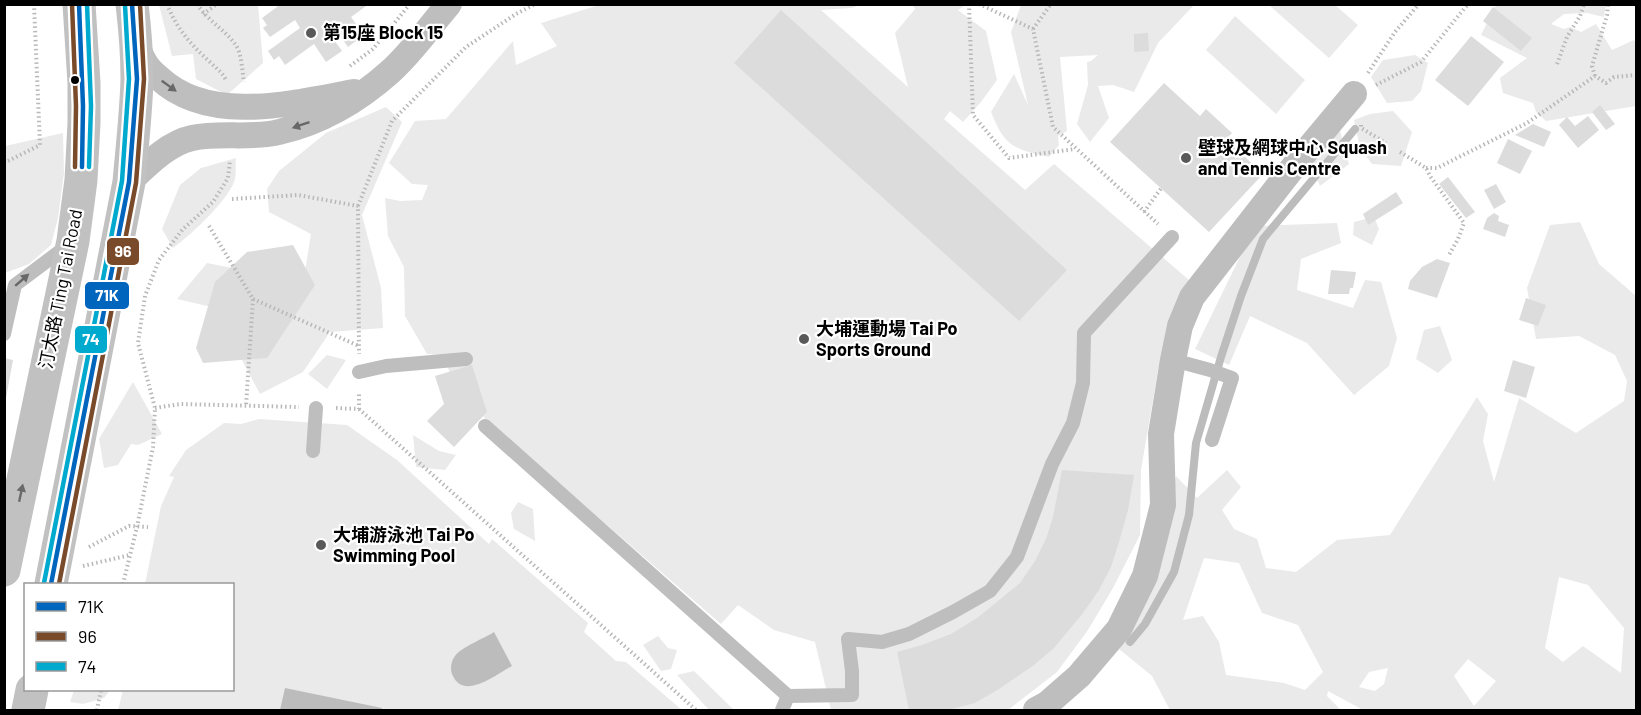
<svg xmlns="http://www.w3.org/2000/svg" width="1641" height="715" viewBox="0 0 1641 715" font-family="Barlow,'Noto Sans TC',sans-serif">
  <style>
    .green { fill: #eaeaea; fill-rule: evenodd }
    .water { fill: #bcbcbc }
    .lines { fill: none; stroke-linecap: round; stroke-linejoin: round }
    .stream { stroke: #bcbcbc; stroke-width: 8 }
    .building { fill: #dcdcdc }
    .path { stroke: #b8b8b8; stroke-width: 4; stroke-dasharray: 1.5 3; stroke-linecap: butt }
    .service { stroke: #bebebe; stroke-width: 14 }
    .minor { stroke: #bebebe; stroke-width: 26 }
    .secondary { stroke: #c1c1c1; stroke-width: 33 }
    .bus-1-casing { stroke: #fff; stroke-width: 9 }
    .bus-2-casing { stroke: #fff; stroke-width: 9 }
    .bus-3-casing { stroke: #fff; stroke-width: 9 }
    .bus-1 { stroke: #0065bd; stroke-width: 4.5 }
    .bus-2 { stroke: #7a4b2a; stroke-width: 4.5 }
    .bus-3 { stroke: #00a9ce; stroke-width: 4.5 }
    .oneway { fill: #686868 }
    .oneway2 { fill: #6a6a6a }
    .poi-dot { fill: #595959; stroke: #fff; stroke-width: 2 }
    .bus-dot { fill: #000; stroke: #fff; stroke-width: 2 }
    .labels { text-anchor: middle; stroke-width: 4.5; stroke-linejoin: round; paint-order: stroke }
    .poi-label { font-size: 18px; font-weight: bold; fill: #000; stroke: #fff; text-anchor: start }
    .street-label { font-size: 18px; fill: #000; stroke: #fff }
    .line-badge { stroke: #fff; stroke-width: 2 }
    .badge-label { font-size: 16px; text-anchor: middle; font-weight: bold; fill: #fff }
  </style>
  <rect width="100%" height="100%" fill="#fff"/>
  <path class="green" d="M159,5h99l5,58 -36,32 -31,-16 -3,-25 -21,2z
    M599,5h262l-10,3 -30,2 87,77 -13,-54 20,-24 -2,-4h52l-7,5 28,21 11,49 -16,22 -18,20 -13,-11 -6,8 81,71 29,-26 135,116 -31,90 -17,100 -1,65 -27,53 -25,42 -31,42 -49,38h-177l-16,-68 -41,-12 -36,-25 -17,19 -235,-204 -37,-49 -5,-16 -17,-1 -22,-38 -1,-49 -16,-31 -3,-38 15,3 22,-1 6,-15 -16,-1 -23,-21 26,-42 31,-2 67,-78 3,24 41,-19 -16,-23z
    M1021,5h173l-36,38 -24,49 -21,-7 -15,1 11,32 -19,24 -13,-18 11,-39 -1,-23 4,-1 7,-6 -38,2 7,74 -9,5 1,9 -10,12c-35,-8 -44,-10 -58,-45l23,-38 14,31 -17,-73z
    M1269,5h66l23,20 -29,33z
    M1496,5h110l-2,12 -17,-4 -23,1 -13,10 13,5 6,-2 11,5 15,-8 16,26 22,-10 2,4v62l-90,15 -10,-9 -3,-9 -30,-10 -3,-15 27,-20 -46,-23z
    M1235,16l70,64 -29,34 -70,-64z
    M1415,55l13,8 -7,28 -9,10 -25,2 -16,-26 12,-17z
    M386,107l16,15 -40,93 19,73 2,40 -53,4 -27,40 -43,22 -18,-34 -13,-49 -52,-12 30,-36 30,6 65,21 9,-56 -42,-22 -2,-23 12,-18 47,-38z
    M1393,111l19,21 -11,34 -29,-2 -12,-16 -6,-28 16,-6z
    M1340,131l9,33 -29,22 -11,-26 15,-23z
    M63,133l1,40 -6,45 -7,27 -22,19 -24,9v-127z
    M236,158c-1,7 1,17 -2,24 -8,20 -43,53 -61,66l-11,-19 18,-44 21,-17z
    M1374,217l5,12 -7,16 -19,-10 1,-13z
    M1580,222l19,42 37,32v414h-273l-35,-19 -1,5 14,14h-171l-18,-34 -33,-27 57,-173 21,22 30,-28 14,17 -19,23 12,19 23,10 9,29 30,4 41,-32 53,-5 87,-138 11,17 -5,27 11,41 25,-84 57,35 48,-32 3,-20 -12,-26 -36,-19 -43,3 -9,-51 23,-63zM1204,558l35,5 23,50 36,12 25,47 -18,18 -21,-7 -58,-8 -7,-33 -16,-26 -20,4zM1559,577l29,8 36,43 -3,45 -38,-27 -20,16 -18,-14zM1468,659l28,22 -22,25 -20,-30zM1388,668l-4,16 -9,7 -16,-4 10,-15z
    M1337,223l4,20 -40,16 -4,31 56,18 12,-28 16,2 16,56 -8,28 -35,29 -47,-52 -57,-27 -21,49 -34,-16 60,-123z
    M1440,326l12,34 -14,13 -22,-14 8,-29z
    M327,355l19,5 -19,29 -19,-15z
    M133,382l29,52 -24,11 -7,-1 -13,21 -14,3 -5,-29z
    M259,419l88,6 50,35 92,84 3,-5 96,84 -4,9 32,29 10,1 56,48h-564l5,-20h109v-106h-87l16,-78 13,-29 -5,-1 17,-26 38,-27 17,1z
    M413,435l26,16 17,4 -11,15 -29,-3z
    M518,502l15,7 2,32 -21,-12 -3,-16z
    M658,636l10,12 9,2 -6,19 -10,2 -18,-26z
    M694,671l40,39h-25l-32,-35z
    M74,690h36l-6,8 -21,6 -13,-2z"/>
  <path class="water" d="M494,632l18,34c-15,8 -49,36 -60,8 -2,-5 -1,-13 3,-18 5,-8 30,-18 39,-24z
    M285,688l97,20 -1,2h-101z"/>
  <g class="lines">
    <path class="stream" d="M1130,642l15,-18 29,-52 15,-57 7,-72 25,-86 20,-61 22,-57 92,-110"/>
  </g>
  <path class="building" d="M281,4h88l-18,13 13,18 -16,12 -15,-21 -6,4 15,21 -16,11 -12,-18 -29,21 -6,-9 -5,4 -6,-9 32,-23 -5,-8 -25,17 -7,-9 4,-3 -5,-7z
    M1493,7l39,31 -11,13 -38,-30z
    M781,10l286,260 -48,51 -285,-258z
    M1148,33l1,18 -15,1v-18z
    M1471,36l33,26 -36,44 -33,-26z
    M1164,83l36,33 6,-7 26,24 -6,6 37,35 -54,58 -99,-90z
    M1600,105l15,19 -9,6 -14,-18z
    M1588,116l11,14 -21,18 -19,-23 8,-8 8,9z
    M1533,124l18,8 -7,15 -29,-12z
    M1508,139l24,12 -12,23 -23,-11z
    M1448,177l27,35 -9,6 -27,-34z
    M1496,184l10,18 -12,7 -10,-19z
    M1396,192l7,11 -35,22 -5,-11z
    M1494,213l5,3 -1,5 11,4 -4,12 -22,-8 4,-11z
    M293,245l22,40 -48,73 -64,5 -7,-15 19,-66 32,-30z
    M1437,259l13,4 -13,35 -29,-9 2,-8 12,-14z
    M1331,270l25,2 -3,16h-3l-1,6h-21z
    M1526,298l20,7 -8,21 -19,-6z
    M4,358l9,2 -7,38h-2z
    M1513,360l22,7 -9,31 -22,-7z
    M472,365l15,47 -33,35 -27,-26 17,-17 -9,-28z
    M1062,470l72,5 -6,35 -9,32 -8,25 -12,23 -16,23 -29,35 -20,17 -35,24 -24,14 -27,7h-39l-12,-58 25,-7 29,-11 26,-16 43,-35 15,-22 11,-22 7,-22z"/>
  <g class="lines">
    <path class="path" d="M167,4c9,24 25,42 43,58 7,7 12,10 16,18
      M197,4c10,16 27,25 38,40 7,9 7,27 9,38
      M969,4l4,111 36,43 66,-9
      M979,4l54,25 20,98 105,97
      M203,14l14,-10
      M1033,29l18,-25
      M1557,64l10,-27 13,-21 4,-12
      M350,66l23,-17 37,-45
      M1368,73l27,-41 24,-28
      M1595,76l-3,-10 15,-51 1,-11
      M1376,85l45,-23 47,-58
      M1361,125v3l25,15
      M1400,152l26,16 4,8 34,47 -6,16 -9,16
      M4,163l36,-18 -6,-141
      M1426,168h11l90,-45 68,-47 11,7 8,-6 22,-2
      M232,199l66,-4 60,11 1,148
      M358,206l34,-85 74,-74 50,-33 19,-10
      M1144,212l18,-25
      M209,226l44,73 -7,107
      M253,299l106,47
      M155,408l25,-4 119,3
      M336,408l23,1v-17
      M359,409l337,301
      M89,547l40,-21 19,1
      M83,566l47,-11
      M123,584l14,-57 16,-80 2,-39 -17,-65 7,-47 14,-36 24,-31 30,-27 15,-24 2,-17
      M97,710l4,-20"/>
    <path class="service" d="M4,334l11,-49 52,-39
      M1173,360l37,10 22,8 -20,62
      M359,372l27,-6 80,-7
      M485,426l303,270 64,-1v-24l-4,-32 34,3 27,-8 44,-22 37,-21 27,-34 35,-93 21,-41 10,-40 1,-50 88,-96
      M313,451l3,-43
      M782,710l6,-14"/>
    <path class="minor" d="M137,43c2,6 3,12 7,18 3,6 9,12 15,17 50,47 135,25 195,14
      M129,182c17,-16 39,-39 63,-44 29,-6 59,1 87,-6 42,-10 81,-33 112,-61 22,-20 39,-45 58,-67
      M1036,710l11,-6 32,-28 40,-47 26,-53 18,-71 -2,-71 12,-74 7,-34 12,-29 106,-136 56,-67"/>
    <path class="secondary" d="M4,570l69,-329 8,-61 3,-57v-40l-5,-79
      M51,584l78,-402c3,-34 7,-68 8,-103 0,-25 -2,-50 -5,-75
      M28,710l4,-20"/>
    <g class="bus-1-casing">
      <path id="bus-1" d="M79,4l4,102 -1,61
        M51,584l78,-402 8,-103 -5,-75"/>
    </g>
    <g class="bus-2-casing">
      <path id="bus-2" d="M72,4l4,102 -1,61
        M59,584l77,-401 8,-104 -4,-75"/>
    </g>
    <g class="bus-3-casing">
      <path id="bus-3" d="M87,4l4,102 -2,61
        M44,583l78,-402 7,-102 -4,-74"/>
    </g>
    <use href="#bus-1" class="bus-1"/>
    <use href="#bus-2" class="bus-2"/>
    <use href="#bus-3" class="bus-3"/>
  </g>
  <defs><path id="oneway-solid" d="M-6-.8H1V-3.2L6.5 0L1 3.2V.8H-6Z" transform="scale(1.5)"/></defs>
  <g class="oneway">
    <use href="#oneway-solid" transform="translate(169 86) rotate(36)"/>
    <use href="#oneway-solid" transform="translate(301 125) rotate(161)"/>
    <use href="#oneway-solid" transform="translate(22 280) rotate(-41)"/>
  </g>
  <use class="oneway2" href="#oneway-solid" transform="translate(21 493) rotate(-78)"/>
  <g class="poi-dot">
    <circle cx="311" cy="33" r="6"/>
    <circle cx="1186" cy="158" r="6"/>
    <circle cx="804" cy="339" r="6"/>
    <circle cx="321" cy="545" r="6"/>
  </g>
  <circle class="bus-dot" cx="75" cy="80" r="5"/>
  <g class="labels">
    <g class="poi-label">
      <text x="323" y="39">第15座 Block 15</text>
      <text x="1198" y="154">壁球及網球中心 Squash<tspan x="1198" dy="21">and Tennis Centre</tspan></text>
      <text x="816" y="335">大埔運動場 Tai Po<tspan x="816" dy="21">Sports Ground</tspan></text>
      <text x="333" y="541">大埔游泳池 Tai Po<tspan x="333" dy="21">Swimming Pool</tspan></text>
    </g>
    <g class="street-label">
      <text transform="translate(61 289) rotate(-79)" y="6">汀太路 Ting Tai Road</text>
    </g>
  </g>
  <g class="line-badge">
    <rect x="106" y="237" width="34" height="29" rx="6" fill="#7a4b2a"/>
    <rect x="84" y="281" width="46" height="29" rx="6" fill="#0065bd"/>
    <rect x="74" y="325" width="34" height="29" rx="6" fill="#00a9ce"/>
  </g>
  <g class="badge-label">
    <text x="123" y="257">96</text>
    <text x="107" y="301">71K</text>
    <text x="91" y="345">74</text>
  </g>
  <rect width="1641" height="715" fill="none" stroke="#000000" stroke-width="12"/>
  <rect x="24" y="583" width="210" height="108" fill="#ffffff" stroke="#999999" stroke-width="1.5"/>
  <rect x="36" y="602" width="30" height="9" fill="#0065bd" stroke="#999999" stroke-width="1.5"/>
  <text x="78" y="613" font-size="18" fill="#000000">71K</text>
  <rect x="36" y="632" width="30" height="9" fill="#7a4b2a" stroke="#999999" stroke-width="1.5"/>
  <text x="78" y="643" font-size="18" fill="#000000">96</text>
  <rect x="36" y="662" width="30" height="9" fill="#00a9ce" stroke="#999999" stroke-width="1.5"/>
  <text x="78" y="673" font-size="18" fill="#000000">74</text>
</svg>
